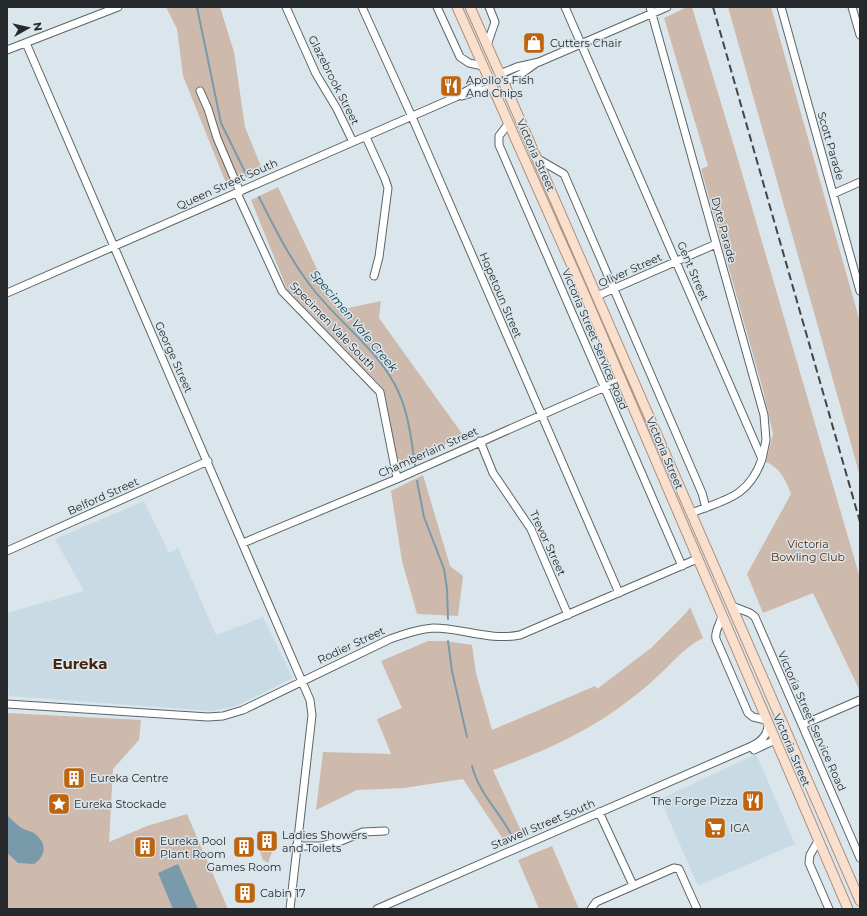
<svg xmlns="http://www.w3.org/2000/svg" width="867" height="916" viewBox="0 0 867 916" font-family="Montserrat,sans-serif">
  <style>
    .built { fill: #c8dbe4 }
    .green { fill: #cebaad }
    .water { fill: #799aab }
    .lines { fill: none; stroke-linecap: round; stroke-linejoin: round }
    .stream { stroke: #799aab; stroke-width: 2 }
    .minor-casing { stroke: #5b6469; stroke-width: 9 }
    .major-casing { stroke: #ad917f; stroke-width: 11 }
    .minor { stroke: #fff; stroke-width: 7 }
    .major { stroke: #fadfcd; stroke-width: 9 }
    .rail { stroke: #404548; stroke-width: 2; stroke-dasharray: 8 4; stroke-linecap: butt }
    .labels { text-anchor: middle; stroke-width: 3; stroke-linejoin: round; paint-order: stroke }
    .poi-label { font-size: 11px; fill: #25292b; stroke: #dbe6ec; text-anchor: start }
    .street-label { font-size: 11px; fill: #25292b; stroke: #dbe6ec }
    .park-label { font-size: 11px; fill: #522906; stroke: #dbe6ec }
    .water-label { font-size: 12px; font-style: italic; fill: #06384c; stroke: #dbe6ec }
    .district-label { font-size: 15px; font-weight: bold; fill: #45250d; stroke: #dbe6ec }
  </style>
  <rect width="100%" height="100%" fill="#dbe6ec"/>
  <path class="built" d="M144,501l25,52 9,-5 38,87 47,-18 30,61 -57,28 -24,5 -203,-15 -2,-18v-65l77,-22 -29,-52z
    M756,754l39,90 -97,42 -38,-87z"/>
  <path class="green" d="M166,7h54l14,45 11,75 17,42 -36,14 -43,-107 -6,-47z
    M687,7h5l45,149 123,422 -1,111 -46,-96 -50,20 -16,-39 44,-80c-6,-15 -10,-25 -25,-32l7,-28 -10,-44 -62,-221 7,-3 -44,-148z
    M728,7h43l89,315v154z
    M278,187l48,101 13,22 42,-9 -2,17 84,117 -53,29 -14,-6 -12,-69 -97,-100 -36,-89z
    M423,475l27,91 13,10 -5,40 -41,-2 -15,-53 -11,-70z
    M690,607l13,31c-17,8 -29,23 -42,35 -10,10 -21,19 -33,28 -40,31 -87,52 -135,69l29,63 -17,9 -42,-63 -59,9 -47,2 -41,20 7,-58 68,2 -14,-35 25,-11 -21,-47 47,-20h18l26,4 4,28 16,57 103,-44 2,3 54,-41 36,-36z
    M7,713l134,7 -2,20 -26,29 -4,73 38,-16 40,-12 41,95h-221z
    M552,846l27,63h-40l-21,-49z
    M259,849l13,3 -4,11 -5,-3z"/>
  <path class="water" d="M7,815c4,4 8,8 12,11 4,4 10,4 15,7 13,10 13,22 0,31l-16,-1 -11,-10z
    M178,864l20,45h-25l-15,-36z"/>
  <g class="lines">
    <path class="stream" d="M197,7l24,116 26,53
      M259,197c16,32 32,64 54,92 25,32 61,58 81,94 14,25 17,54 21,82
      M417,481l7,36 20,52 3,20 1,30
      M448,641l4,30 15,66
      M472,766c7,28 29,47 41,72"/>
    <g class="minor-casing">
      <path id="minor" d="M286,7l30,67 21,35 16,33
        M362,7l50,110 207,476
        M437,7l23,50 9,6 14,3
        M565,7l197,452c-13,38 -37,41 -71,54
        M650,7l114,408 2,25 -4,19
        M781,7l79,284
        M852,7l8,28
        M26,43l284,657 2,15 -22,194
        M487,45l8,-23 -6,-15
        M7,50l111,-43
        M500,74l17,-7 22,-5 128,-55
        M504,82l17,-8 14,-10
        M200,91l8,18 9,29 23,54
        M462,96l31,-9
        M509,123l-10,13v9l183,421
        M366,137l19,42 3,9 -9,69 -5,19
        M538,159l26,15 138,319 4,15
        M237,193l45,98 98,101 17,86
        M833,194l27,-12
        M7,293l449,-196 33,-19
        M597,296l119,-52
        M480,441l13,32 38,56 37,86
        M243,543l156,-65 222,-98
        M7,551l201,-90
        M732,606l18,7 5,4 105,241
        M722,615c-1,9 -8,15 -6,24l32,74 5,4 13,3
        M7,704l201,13 15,-1 20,-6 147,-71c14,-5 28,-10 43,-11 29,0 57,13 87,7l177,-76
        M802,725l58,-25
        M754,750l21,-10
        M599,812l34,73
        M818,841l-8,14 -1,8 20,46
        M296,846h25l20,-5 22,-9 22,-1
        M377,909l375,-163c8,-4 16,-11 16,-21
        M591,909l5,-7 78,-34 5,1 18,40"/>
    </g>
    <g class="major-casing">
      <path id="major" d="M457,7l130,293 261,609
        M470,7l37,83 353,811"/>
    </g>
    <use href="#minor" class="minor"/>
    <use href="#major" class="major"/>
    <path class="rail" d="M713,7l147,515"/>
  </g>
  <defs>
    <g id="shop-square" transform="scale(1.15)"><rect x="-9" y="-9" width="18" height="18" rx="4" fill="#bf640c" stroke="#dbe6ec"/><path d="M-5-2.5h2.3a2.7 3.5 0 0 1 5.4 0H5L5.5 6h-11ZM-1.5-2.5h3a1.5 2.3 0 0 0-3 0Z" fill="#fff"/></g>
    <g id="restaurant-square" transform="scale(1.15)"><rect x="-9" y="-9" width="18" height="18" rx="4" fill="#bf640c" stroke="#dbe6ec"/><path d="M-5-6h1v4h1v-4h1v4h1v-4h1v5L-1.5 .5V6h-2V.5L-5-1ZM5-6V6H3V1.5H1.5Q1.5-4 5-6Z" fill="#fff"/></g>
    <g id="building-square" transform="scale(1.15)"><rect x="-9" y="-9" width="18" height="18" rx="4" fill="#bf640c" stroke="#dbe6ec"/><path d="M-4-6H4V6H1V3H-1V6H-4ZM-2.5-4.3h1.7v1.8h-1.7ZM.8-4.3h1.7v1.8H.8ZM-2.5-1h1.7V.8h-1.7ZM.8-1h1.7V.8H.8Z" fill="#fff"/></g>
    <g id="sight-square" transform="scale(1.15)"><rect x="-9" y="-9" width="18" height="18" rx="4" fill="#bf640c" stroke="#dbe6ec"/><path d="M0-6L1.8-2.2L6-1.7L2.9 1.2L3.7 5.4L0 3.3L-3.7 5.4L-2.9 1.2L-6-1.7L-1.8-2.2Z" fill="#fff"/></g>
    <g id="supermarket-square" transform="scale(1.15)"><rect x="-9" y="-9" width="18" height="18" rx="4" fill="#bf640c" stroke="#dbe6ec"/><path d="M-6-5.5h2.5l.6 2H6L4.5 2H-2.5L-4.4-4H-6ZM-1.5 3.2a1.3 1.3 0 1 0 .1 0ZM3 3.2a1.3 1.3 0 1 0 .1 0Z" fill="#fff"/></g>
  </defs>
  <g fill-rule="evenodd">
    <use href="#shop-square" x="534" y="43"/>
    <use href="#restaurant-square" x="451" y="86"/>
    <use href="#building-square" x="74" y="778"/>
    <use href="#restaurant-square" x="753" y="801"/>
    <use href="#sight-square" x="59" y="804"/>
    <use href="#supermarket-square" x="715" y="828"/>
    <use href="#building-square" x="267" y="841"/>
    <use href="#building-square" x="145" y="847"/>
    <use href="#building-square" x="244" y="847"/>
    <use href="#building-square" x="245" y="893"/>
  </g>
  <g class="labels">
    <g class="poi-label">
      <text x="550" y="47">Cutters Chair</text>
      <text x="466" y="84">Apollo’s Fish<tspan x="466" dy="13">And Chips</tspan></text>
      <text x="90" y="782">Eureka Centre</text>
      <text x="738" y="805" text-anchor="end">The Forge Pizza</text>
      <text x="74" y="808">Eureka Stockade</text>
      <text x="730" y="832">IGA</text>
      <text x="282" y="839">Ladies Showers<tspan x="282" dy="13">and Toilets</tspan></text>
      <text x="160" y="845">Eureka Pool<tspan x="160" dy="13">Plant Room</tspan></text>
      <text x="244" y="871" text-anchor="middle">Games Room</text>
      <text x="260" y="897">Cabin 17</text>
    </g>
    <g class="street-label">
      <text transform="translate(334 80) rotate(63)" y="4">Glazebrook Street</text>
      <text transform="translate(831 146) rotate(74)" y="4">Scott Parade</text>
      <text transform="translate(536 155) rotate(66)" y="4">Victoria Street</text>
      <text transform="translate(227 184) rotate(-24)" y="4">Queen Street South</text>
      <text transform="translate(724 230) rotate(75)" y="4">Dyte Parade</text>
      <text transform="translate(630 270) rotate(-24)" y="4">Oliver Street</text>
      <text transform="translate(693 271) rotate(67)" y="4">Gent Street</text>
      <text transform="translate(501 295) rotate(67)" y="4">Hopetoun Street</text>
      <text transform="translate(333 326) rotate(46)" y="4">Specimen Vale South</text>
      <text transform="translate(595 339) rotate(67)" y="4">Victoria Street Service Road</text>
      <text transform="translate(174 357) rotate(66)" y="4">George Street</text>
      <text transform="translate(428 452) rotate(-24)" y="4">Chamberlain Street</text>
      <text transform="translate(665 453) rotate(67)" y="4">Victoria Street</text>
      <text transform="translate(103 496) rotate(-24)" y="4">Belford Street</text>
      <text transform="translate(548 543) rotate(65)" y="4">Trevor Street</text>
      <text transform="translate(351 645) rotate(-25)" y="4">Rodier Street</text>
      <text transform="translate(812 721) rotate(66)" y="4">Victoria Street Service Road</text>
      <text transform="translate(792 750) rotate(67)" y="4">Victoria Street</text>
      <text transform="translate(543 824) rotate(-23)" y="4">Stawell Street South</text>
    </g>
    <g class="park-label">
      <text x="808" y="548">Victoria<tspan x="808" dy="13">Bowling Club</tspan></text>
    </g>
    <g class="water-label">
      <text transform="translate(354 321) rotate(50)" y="4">Specimen Vale Creek</text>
    </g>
    <g class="district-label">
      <text x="80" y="669">Eureka</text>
    </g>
  </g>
  <rect width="867" height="916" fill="none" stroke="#25292b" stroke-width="16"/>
  <g transform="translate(28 28) rotate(82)" stroke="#dbe6ec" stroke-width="3" paint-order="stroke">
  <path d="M0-3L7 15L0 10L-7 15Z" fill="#25292b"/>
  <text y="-6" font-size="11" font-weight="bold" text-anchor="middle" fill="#25292b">N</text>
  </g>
</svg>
